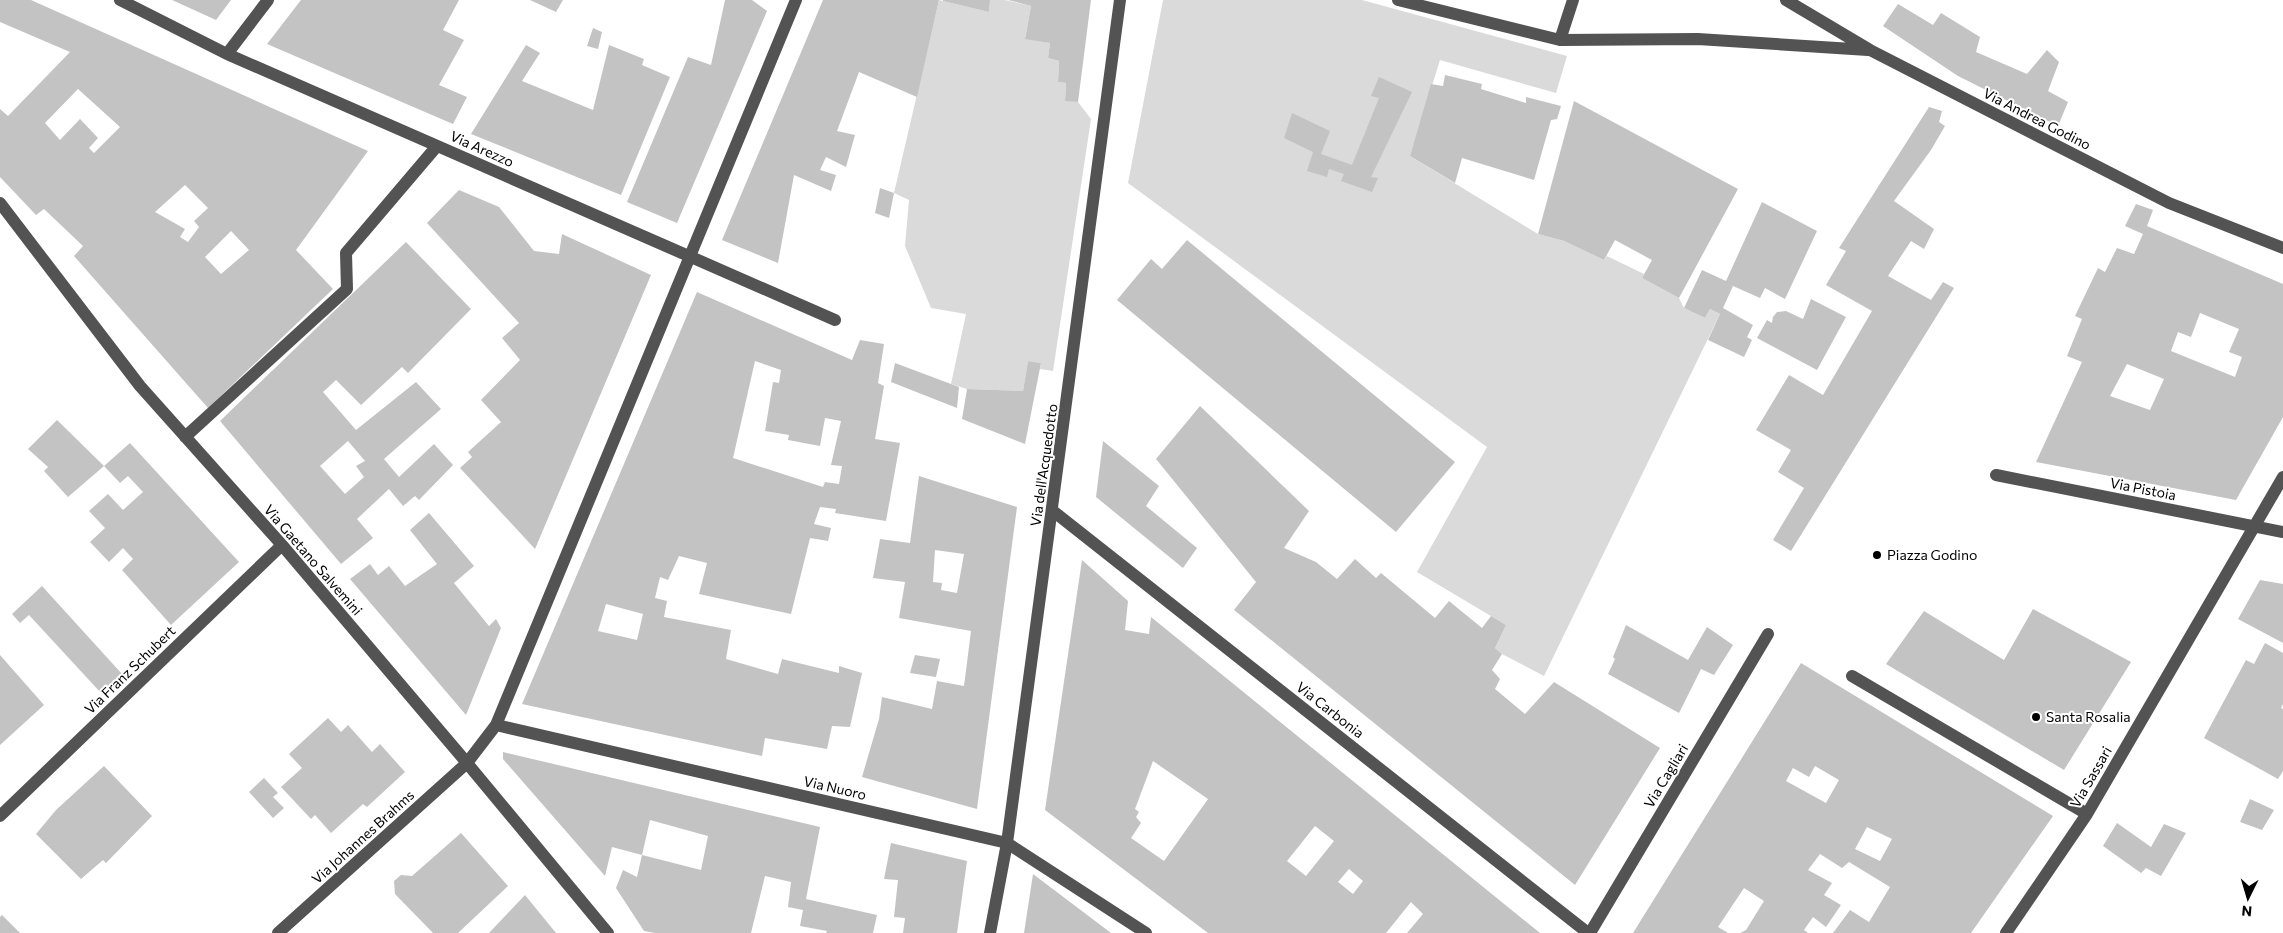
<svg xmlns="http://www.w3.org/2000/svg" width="2283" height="933" viewBox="0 0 2283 933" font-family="Commissioner,sans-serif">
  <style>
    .green { fill: #dadada }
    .building { fill: #c3c3c3; fill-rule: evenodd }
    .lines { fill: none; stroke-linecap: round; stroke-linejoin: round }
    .minor { stroke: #535353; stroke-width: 12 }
    .poi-dot { fill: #000; stroke: #fff; stroke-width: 2 }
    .labels { text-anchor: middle; stroke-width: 4; stroke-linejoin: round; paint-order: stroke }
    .street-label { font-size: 14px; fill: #000; stroke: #fff }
    .poi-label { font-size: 14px; fill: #000; stroke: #fff; text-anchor: start }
  </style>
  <rect width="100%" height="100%" fill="#fff"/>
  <path class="green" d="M939,0l50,12 1,-12h15l26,6 -6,32 25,5 -2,15 11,3 -1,21 8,1 -1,17 13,2 13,17 -38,252 -13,-2 1,-6 -13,-2 -5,30 -56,-2 -16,-5 15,-70 -35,-6 -26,-62 4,-46 -15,-7z
    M1163,0h199l205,56 -11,37 -116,-33 -30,96 128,78 26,7 40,19 3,-4 37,18 -2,4 37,20 5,10 21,10 5,-9 10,5 -176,362 -42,-22 -7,-6 11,-23 -89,-53 70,-125 -359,-264z"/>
  <path class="building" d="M0,0h31l337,151 -72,99 37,39 -125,119 -134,-152 9,-10 -39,-37 -8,6 -36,-38v-68l8,7 62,-64 -70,-30zM78,89l42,38 -26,26 -5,-5 9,-10 -18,-19 -20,21 -15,-17zM185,185l23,23 -14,13 5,6 -11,15 -8,-5 5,-8 -30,-17zM231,231l18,19 -28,24 -16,-17z
    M172,0h59l-15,20z
    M301,0h158l-16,30 21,10 -25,45 28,12 -14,27 -186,-80z
    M530,0h33l-7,12z
    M725,0h27l15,11 -90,212 -50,-21 61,-145 23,8z
    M823,0h116l-22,97 -58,-25 -22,59 18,4 -9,32 -20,-10 -6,13 16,5 -5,16 -37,-16 -16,88 -56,-23z
    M943,0h47l-1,12 -46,-11z
    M1008,0h83l-13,102 -13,-1 1,-18 -8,-1 1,-21 -11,-3 2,-15 -25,-4 6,-33z
    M1898,4l35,21 8,-12 39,24 -4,15 51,22 20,-24 12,12 -11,29 20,11 -10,24 -100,-50 -75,-50z
    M593,28l9,4 -4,17 -11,-3z
    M526,45l14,8 -18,28 71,29 16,-65 35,14 -2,6 28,12 -49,118 -150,-61z
    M1445,75l37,9 -1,5 45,14v-6l35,9 -4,13 -6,1 -17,60 -72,-22 -7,25 -45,-27 21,-72 12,2z
    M1379,77l33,15 -41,85 7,1 -6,14 -31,-11 3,-7 -15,-5 -2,8 -20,-6 6,-19 -29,-14 8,-25 38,18 -9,23 31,11 27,-67 -8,-2z
    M1574,101l164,88 -59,109 -37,-20 10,-18 -37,-20 -11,20 -40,-19 -26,-7z
    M1929,107l13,4 -3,11 6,4 -14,24 -37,51 40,28 -10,20 -13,-8 -23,35 43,24 12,-18 11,6 -163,263 -18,-11 31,-52 -26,-16 13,-22 -35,-20 33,-55 34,20 49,-84 -46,-26 20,-34 -7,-3z
    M880,188l14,5 -5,25 -14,-5z
    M459,190l40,17 35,44 25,3 3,-20 89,41 -116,274 -75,-81 12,-11 -4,-5 33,-30 -20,-22 39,-40 -18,-22 17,-15 -92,-100z
    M1762,202l55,29 -32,68 -20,-11 -5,10 -27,-12 -10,22 30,17 -6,12 5,3 -8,17 -36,-17 12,-26 -10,-5 -5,9 -21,-10 18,-38 24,11z
    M2136,204l17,6 -6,16 136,58v133l-47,83 -200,-38 46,-100 -15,-6 15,-37 -7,-3 23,-48 7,4 12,-24 17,6 9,-20 -18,-8zM2200,313l39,16 -10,23 13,5 -7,20 -64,-26 7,-19 13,5zM2127,364l37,15 -14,31 -40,-14z
    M1187,240l268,222 -59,70 -279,-232 34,-41 11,10z
    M406,242l65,67 -63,64 -6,-6 -41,38 -25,-25 -13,12 33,38 60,-48 25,27 -57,50 15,18 35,-33 19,21 -34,35 -4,-4 -12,10 -14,-17 -32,30 16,19 -32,26 -121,-143zM348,441l17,20 -9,5 8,11 -19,17 -25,-28z
    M697,292l155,68 8,-20 24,4 -6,39 6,3 -9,53 25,4 -14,78 -51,-8 1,-4 -16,-2 -6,17 17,4 -3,13 -18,-3 -19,76 -92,-20 8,-31 -28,-7 -11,24 -8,-3 -5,21 12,3 -3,16 67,13 -5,29 52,15 4,-15 57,14v-7l23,7 -12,54 -18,-1 -5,23 -62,-11 -3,18 -240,-52zM755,361l26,9 -2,13 -6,-1 -8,49 24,4 -1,5 32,6 5,-28 16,3 -10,44 11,1 -3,18 -14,-2 -2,5 -90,-29zM606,604l37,10 -6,26 -39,-9z
    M1811,299l35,18 -29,53 -60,-32 10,-18 5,3 1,-6 4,-5 9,-1 17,8z
    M1028,361l13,2 -16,81 -63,-25 5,-30 56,2z
    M895,363l64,24 -2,21 -66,-26z
    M1200,406l109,105 -25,37 32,14 21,17 18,-20 21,19 5,-5 54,45 14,-17 33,27 9,-12 15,9 -11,23 7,6 -10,16 8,9 -5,10 30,25 29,-32 106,66 -85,137 -341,-275 22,-28 -100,-123z
    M57,420l47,46 -36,31 -24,-26 4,-4 -20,-18z
    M1103,441l56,45 -13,20 51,42 -14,20 -87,-71z
    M130,443l109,119 -68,63 -49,-55 11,-11 -10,-11 -14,14 -19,-20 15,-14 -16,-17 19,-17 15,16 20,-18 -15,-16 -8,7 -16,-17z
    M919,476l98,31 -40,302 -115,-32 17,-58 3,-22 50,12 5,-28 27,5 7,-55 -72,-13 6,-36 -32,-4 7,-39 30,4zM935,550l29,4 -7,39 -16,-3 1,-7 -9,-1z
    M429,513l45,53 -20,17 35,43 7,-7 5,9 -35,87 -116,-136 20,-15 8,11 11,-9 16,20 32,-22 -27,-34z
    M1082,560l46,41 -3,29 24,4 2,-17 389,316h-133l16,-19 -12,-12 -25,31h-178l-163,-123zM1153,761l55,38 -44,62 -33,-23 10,-15 -5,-6 3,-5 -4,-3zM1315,826l19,15 -28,35 -19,-15zM1349,869l14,12 -10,13 -15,-12z
    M2260,580l23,4v59l-45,-24z
    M42,586l80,88 -21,19 -72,-78 -9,8 -8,-9z
    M2033,609l98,53 -67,108 -178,-106 38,-53 80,49z
    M1626,625l62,35 19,-33 26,18 -19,30 -13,-6 -22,44 -71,-39 7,-15 -2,-2z
    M2265,643l18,10v51l-2,4 2,1v62l-5,8 -74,-41 42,-78 8,4z
    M0,655l44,50 -44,40z
    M915,655l25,4 -4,18 -26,-4z
    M1801,663l252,153 -82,117h-138l17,-23 19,12 21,-35 -41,-25 -7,6 -22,-14 -12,16 24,13 -8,12 17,10 -15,22 -13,-10 -9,13 4,3h-68l6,-3 18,-29 -20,-13 -26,39 10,6h-95zM1815,766l24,14 -13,23 -40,-22 7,-13 16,9zM1867,827l25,12 -12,22 -25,-12z
    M328,718l13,14 7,-7 24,27 8,-8 25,28 -38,35 -4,-3 -32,29 -16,-18 -4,4 -30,-32 21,-19 -13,-14z
    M503,752l317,75 -14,72 71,16 -4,18h-47l1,-2 -27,-5 3,-16 -15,-3 3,-25 -26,-6 -14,57h-96l-11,-2 -28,-43 7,-18 14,7 5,-22 59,15 7,-34 -58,-16 -8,35 -30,-8 -7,29 -102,-117z
    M104,766l48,50 -46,47 -3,-3 -22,19 -45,-45 20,-24z
    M264,778l14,15 -5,4 11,11 -11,10 -24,-26z
    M2250,799l24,11 -12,20 -22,-8z
    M2117,823l34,24 13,-23 22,9 -25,43 -15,-8 -5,5 -38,-27z
    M461,833l47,53 -50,47h-25l-38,-39 -1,-13 7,-6 11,1z
    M891,843l76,18 -10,72h-54l2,-15 -11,-1 4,-37 -14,-1z
    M1033,874l78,59h-87z
    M525,895l31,38h-67z
    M2,915l18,18h-20v-16z"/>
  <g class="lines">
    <path class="minor" d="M120,0l107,54 608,266
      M1398,0l162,40 138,-1 170,11
      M1786,0l84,50 299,153 114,45
      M1560,40l13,-40
      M227,54l41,-54
      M0,203l140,183 142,159 185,218 141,170
      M185,437l162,-148 -1,-36 91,-107
      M1996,475l287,57
      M1053,511l535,422
      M1852,676l235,138
      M496,725l511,118 139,90
      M0,816l282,-271
      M278,933l189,-170 29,-38 300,-725
      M990,933l17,-90 113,-843
      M1590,933l178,-299
      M2006,933l81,-119 196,-337"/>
  </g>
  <g class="poi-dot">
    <circle cx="1877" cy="555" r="5"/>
    <circle cx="2036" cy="717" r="5"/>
  </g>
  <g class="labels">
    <g class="street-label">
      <text transform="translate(2037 119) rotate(27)" y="5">Via Andrea Godino</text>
      <text transform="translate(482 149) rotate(24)" y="5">Via Arezzo</text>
      <text transform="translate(1044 465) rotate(-82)" y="5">Via dell'Acquedotto</text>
      <text transform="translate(2143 489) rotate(11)" y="5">Via Pistoia</text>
      <text transform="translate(313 560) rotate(49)" y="5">Via Gaetano Salvemini</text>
      <text transform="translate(130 670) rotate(-44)" y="5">Via Franz Schubert</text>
      <text transform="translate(1330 710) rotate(38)" y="5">Via Carbonia</text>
      <text transform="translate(1666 776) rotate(-59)" y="5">Via Cagliari</text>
      <text transform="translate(2091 777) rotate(-60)" y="5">Via Sassari</text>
      <text transform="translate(835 788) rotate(13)" y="5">Via Nuoro</text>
      <text transform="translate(363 837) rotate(-42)" y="5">Via Johannes Brahms</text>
    </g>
    <g class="poi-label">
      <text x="1887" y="560">Piazza Godino</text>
      <text x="2046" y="722">Santa Rosalia</text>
    </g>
  </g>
  <g transform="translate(2248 898) rotate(185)" stroke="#ffffff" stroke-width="4" paint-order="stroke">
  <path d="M0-4L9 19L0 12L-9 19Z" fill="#000000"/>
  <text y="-8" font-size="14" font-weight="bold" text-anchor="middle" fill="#000000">N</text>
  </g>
</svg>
